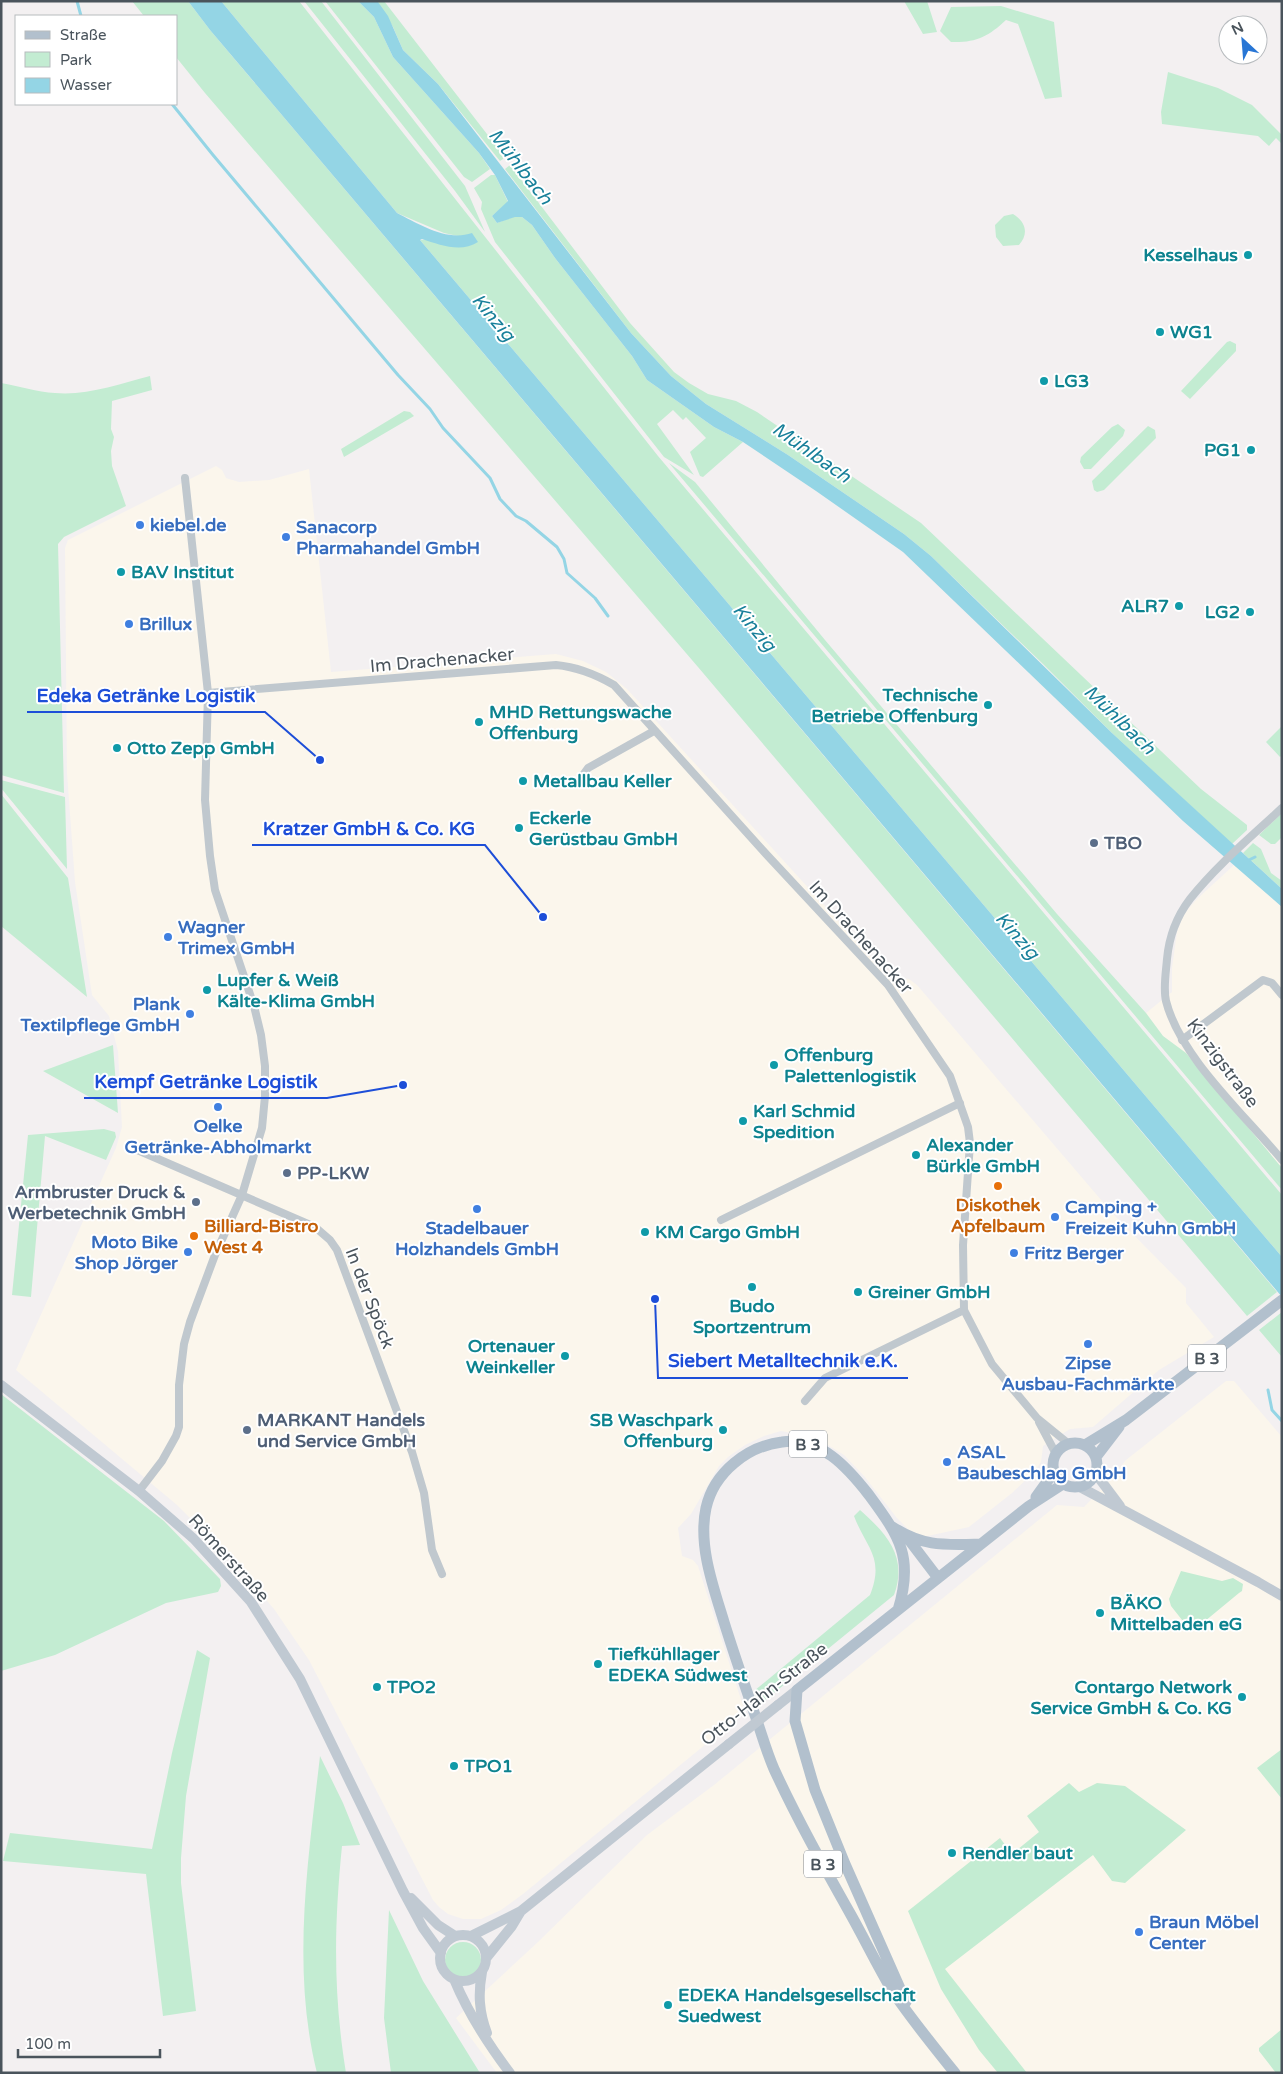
<svg xmlns="http://www.w3.org/2000/svg" width="1283" height="2074" viewBox="0 0 1283 2074" font-family="'Varela Round',sans-serif">
  <style>
    .commercial { fill: #fbf6ec }
    .green { fill: #c3ecd2 }
    .water { fill: #94d5e5 }
    .lines { fill: none; stroke-linecap: round; stroke-linejoin: round }
    .stream { stroke: #94d5e5; stroke-width: 3 }
    .street { stroke: #c0c8ce; stroke-width: 8 }
    .secondary { stroke: #c0c9d2; stroke-width: 10 }
    .primary { stroke: #b2c0cd; stroke-width: 11 }
    .secondary-bridge { stroke: #c0c9d2; stroke-width: 10 }
    .culture-dot { fill: #0f9aa8; stroke: #fff; stroke-width: 2 }
    .shop-dot { fill: #3f7fe0; stroke: #fff; stroke-width: 2 }
    .service-dot { fill: #5c6f8a; stroke: #fff; stroke-width: 2 }
    .food-dot { fill: #e8710a; stroke: #fff; stroke-width: 2 }
    .labels { text-anchor: middle; stroke-width: 4; stroke-linejoin: round; paint-order: stroke }
    .shield { fill: #fff; stroke: #80878d; stroke-width: 1 }
    .shield-label { font-size: 16px; font-weight: bold; fill: #4a545c }
    .culture-label { font-size: 18px; font-weight: bold; fill: #0d838f; stroke: #fff; text-anchor: start }
    .shop-label { font-size: 18px; font-weight: bold; fill: #366cbe; stroke: #fff; text-anchor: start }
    .street-label { font-size: 18px; fill: #4a545c; stroke: #fff }
    .service-label { font-size: 18px; font-weight: bold; fill: #4e5e75; stroke: #fff; text-anchor: start }
    .food-label { font-size: 18px; font-weight: bold; fill: #c56008; stroke: #fff }
    .water-label { font-size: 19px; font-style: italic; fill: #18809a; stroke: #fff }
    .leader { fill: none; stroke: #1d4ed8; stroke-width: 2 }
    .callout-dot { fill: #1d4ed8; stroke: #fff; stroke-width: 2 }
    .callout-label { font-size: 19px; text-anchor: middle; font-weight: bold; fill: #1d4ed8; stroke: #fff; stroke-width: 4; stroke-linejoin: round; paint-order: stroke }
  </style>
  <rect width="100%" height="100%" fill="#f3f0f1"/>
  <path class="commercial" d="M216,466l6,4 4,8 13,4 30,-2 40,-11 22,203 225,-18 27,7 23,11 21,17 247,271 19,17 16,2 8,6 197,230 72,73v15l28,34 -55,33 -66,57 -23,2 -27,17 -2,16 -7,10 -22,21 -43,34 -46,10 -12,-5 -14,-14 -33,-42 -20,-21 -16,-10 -25,-10 -22,-4 -17,5 -19,9 -17,12 -9,9 -28,48 -13,14 4,28 11,4 5,6 47,146 -222,182 -22,16 -20,9h-18l-15,-5 -9,-7 -6,-7 -124,-240 -35,-51 -39,-46 -58,-58 -161,-135 100,-222 6,-21 -4,-76 -9,-35 -17,-21 -17,-113 -8,-109 -2,-225 3,-8z
    M1234,865l48,42v261l-96,-115 -23,-17 -17,-23 26,-21v-24l5,-36 7,-18 13,-15z
    M1226,1381h8l48,56v636h-785l-41,-55 82,-76 109,-107 67,-50 343,-280 27,2 27,-28 15,-19z"/>
  <path class="green" d="M132,1h56l22,29 1067,1262 -30,24 -549,-649 -493,-574 -29,-36v-41h-32z
    M221,1h78l359,455 624,739v62l-862,-1017 42,-3 -18,-4 -47,-20z
    M304,1h17l144,185 20,46 -30,-41z
    M325,1h33l16,16 19,40 86,96 11,16 -18,13 -8,-5z
    M377,1h7l120,155 -1,3 -3,2 -62,-77 -35,-34 -10,-23z
    M904,1h23l10,31 -14,2z
    M1001,6l53,16 8,75 -17,2 -27,-75 -12,-4c-18,17 -31,23 -55,22l-11,-11 11,-24z
    M1168,72l50,16 34,17 30,30v9l-6,-6 -7,8 -11,-10 -96,-12 -1,-12z
    M510,165l120,158 44,49 15,11 19,11 28,7 21,11 164,111 280,266 46,36v5l-15,14 -120,-111 -69,-69 -112,-108 -27,-22 -116,-79 -82,-51 -35,-28 -40,-43 -126,-164z
    M491,175h4l13,27 -16,14 5,7 18,-7 7,1 10,8 23,33 77,98 15,24 67,47 29,15 -40,35 -3,-1 -10,-24 16,-14 -20,-21 -3,3 -10,-10 -16,14 37,51 -30,-18 -169,-215 -14,-33 1,-7 -8,-14z
    M1013,214c13,8 16,20 6,31l-16,1 -7,-9 -1,-12 9,-9z
    M1230,341l6,3v7l-46,48 -9,-8 46,-49z
    M150,376l2,14 -40,11 -1,28 3,8 -3,14 1,15 14,40 -62,31 -6,7 6,249 -63,-18v-392c18,3 36,9 54,10 31,3 64,-9 95,-17z
    M404,411l6,1 4,4 -70,41 -3,-8z
    M1118,424l7,6 -2,6 -32,33h-7l-4,-7 1,-5 31,-30z
    M1148,426l7,4 1,8 -52,52 -7,2 -3,-2 -2,-9z
    M669,463l26,19 130,158 232,274 89,99 17,23 23,17 96,115v22z
    M1282,726v29l-2,2 -14,-15z
    M1,780l64,17 2,72 -66,-81z
    M1,794l67,84 19,119 -86,-71z
    M1282,813v24l-7,7h-4l-12,-9z
    M1253,843l8,6 10,24 11,8v8l-39,-36z
    M113,1045l5,68 -75,-42z
    M104,1129l11,3 1,5 -10,23 -61,-24 -14,161 -19,-2 16,-160z
    M1282,1312v45l-23,-27z
    M1,1394l163,127 56,58 1,7 -3,6 -52,11 -111,52 -54,16z
    M860,1510c27,24 48,47 34,85l-136,111 -4,-15 116,-96c15,-38 -4,-47 -16,-79z
    M1181,1571l41,10 11,-3 10,6 -1,7 -3,2 -40,33 -7,1 -6,-2 -15,-19 -2,-7z
    M197,1650l13,8 -24,138 -5,62v25l15,128 -33,5 -17,-142 -143,-13 7,-28 142,16 20,-96z
    M1282,1749v50l-25,-31z
    M320,1756l23,47 17,42 -18,1c-8,80 -9,147 4,227h-29c-26,-104 -9,-212 3,-317z
    M1069,1783l10,9 18,-9 28,3 61,44 -61,53 -13,-2 -19,-26 -148,114 82,104h-29l-19,-23 -38,-61 -33,-78 92,-73 12,16 27,-22 -12,-16z
    M389,1910l34,71 57,92h-89l-7,-55z
    M445 1960a18 18 0 1 1 36 0a18 18 0 1 1-36 0Z
    M1282,2029v44h-6l-17,-22v-3z"/>
  <path class="water" d="M188,1h33l176,212c22,11 50,29 75,20l6,9c-17,11 -38,3 -56,-3l-2,1 862,1017v40l-1072,-1267z
    M358,1l20,1 10,14 15,34 35,34 193,249 40,43 35,28 82,51 116,79 27,22 181,177 170,156v18l-99,-86 -280,-269 -87,-61 -73,-49 -29,-15 -67,-47 -15,-24 -77,-98 -23,-33 -10,-8h-7l-18,6 -5,-7 16,-15 -13,-26 -16,-22 -86,-96 -19,-40z"/>
  <g class="lines">
    <path class="stream" d="M77,1l4,15
      M172,104l41,51 185,220 32,34 13,19 47,50 10,21 16,17 10,5 31,26 7,12 3,14 28,25 13,18
      M1247,861l8,-4
      M1268,1390l4,20 10,11"/>
    <path class="street" d="M208,693l348,-28c22,2 39,9 58,20l153,170 121,130 62,91 18,51 2,16 -7,102 1,65 28,54 45,54 32,26
      M580,779l8,-11 66,-37
      M1282,808c-31,29 -65,57 -92,91 -13,17 -21,38 -23,60 -1,13 -4,29 -1,42 14,56 79,114 116,159
      M1182,1040l81,-60 9,3 10,12
      M135,1149l180,78 15,13 7,10 75,202 12,41 8,57 10,24
      M721,1220l239,-117
      M805,1401l20,-23 139,-68
      M1039,1422l17,32
      M139,1491l23,-30 14,-25 3,-9v-42l5,-41 6,-22 25,-67 27,-60 20,-67 3,-32v-30l-4,-31 -7,-29 -39,-116 -5,-34 -5,-56 3,-107 -23,-215"/>
    <path class="secondary" d="M1,1385l138,106 55,48 57,63 49,77 103,212 20,37 18,25
      M1096,1474l24,32
      M1080,1487l178,95 24,14
      M778,1705l19,-15
      M411,1898l27,27 17,11
      M440 1958a23 23 0 1 1 46 0a23 23 0 1 1-46 0Z
      M471,1936l50,-25 208,-167
      M487,1957l25,-31 9,-15
      M482,1972c-4,22 -3,40 5,61
      M454,1979c14,34 34,65 56,94"/>
    <path class="primary" d="M1053 1465a22 22 0 1 1 44 0a22 22 0 1 1-44 0Z
      M1085,1445l41,-25 156,-120
      M1096,1457l23,-30
      M1036,1497l18,-25
      M891,1526c32,21 53,19 90,18
      M906,1536l32,42
      M898,1610c16,-52 2,-73 -29,-115 -21,-27 -49,-59 -87,-53 -34,4 -68,30 -76,66 -8,37 7,78 18,114 10,32 21,64 32,96 6,17 11,35 18,51 23,50 50,98 77,146 14,25 27,52 42,77 19,28 41,55 62,81
      M906,2002l-61,-138 -30,-74 -20,-69 2,-31 232,-184 34,-22"/>
    <path class="secondary-bridge" d="M729,1744l49,-39"/>
  </g>
  <g class="culture-dot">
    <circle cx="1248" cy="255" r="5"/>
    <circle cx="1160" cy="332" r="5"/>
    <circle cx="1044" cy="381" r="5"/>
    <circle cx="1251" cy="450" r="5"/>
    <circle cx="121" cy="572" r="5"/>
    <circle cx="1179" cy="606" r="5"/>
    <circle cx="1250" cy="612" r="5"/>
    <circle cx="988" cy="705" r="5"/>
    <circle cx="479" cy="722" r="5"/>
    <circle cx="117" cy="748" r="5"/>
    <circle cx="523" cy="781" r="5"/>
    <circle cx="519" cy="828" r="5"/>
    <circle cx="207" cy="990" r="5"/>
    <circle cx="774" cy="1065" r="5"/>
    <circle cx="743" cy="1121" r="5"/>
    <circle cx="916" cy="1155" r="5"/>
    <circle cx="645" cy="1232" r="5"/>
    <circle cx="752" cy="1287" r="5"/>
    <circle cx="858" cy="1292" r="5"/>
    <circle cx="565" cy="1356" r="5"/>
    <circle cx="723" cy="1430" r="5"/>
    <circle cx="1100" cy="1613" r="5"/>
    <circle cx="598" cy="1664" r="5"/>
    <circle cx="377" cy="1687" r="5"/>
    <circle cx="1242" cy="1697" r="5"/>
    <circle cx="454" cy="1766" r="5"/>
    <circle cx="952" cy="1853" r="5"/>
    <circle cx="668" cy="2005" r="5"/>
  </g>
  <g class="shop-dot">
    <circle cx="140" cy="525" r="5"/>
    <circle cx="286" cy="537" r="5"/>
    <circle cx="129" cy="624" r="5"/>
    <circle cx="168" cy="937" r="5"/>
    <circle cx="190" cy="1014" r="5"/>
    <circle cx="218" cy="1107" r="5"/>
    <circle cx="477" cy="1209" r="5"/>
    <circle cx="1055" cy="1217" r="5"/>
    <circle cx="188" cy="1252" r="5"/>
    <circle cx="1014" cy="1253" r="5"/>
    <circle cx="1088" cy="1344" r="5"/>
    <circle cx="947" cy="1462" r="5"/>
    <circle cx="1139" cy="1932" r="5"/>
  </g>
  <g class="service-dot">
    <circle cx="1094" cy="843" r="5"/>
    <circle cx="287" cy="1173" r="5"/>
    <circle cx="196" cy="1202" r="5"/>
    <circle cx="247" cy="1430" r="5"/>
  </g>
  <g class="food-dot">
    <circle cx="998" cy="1186" r="5"/>
    <circle cx="194" cy="1236" r="5"/>
  </g>
  <g class="labels">
    <g class="shield">
      <rect x="1188" y="1344.5" width="38" height="27" rx="4"/>
      <rect x="789" y="1430.5" width="38" height="27" rx="4"/>
      <rect x="804" y="1850.5" width="38" height="27" rx="4"/>
    </g>
    <g class="shield-label">
      <text x="1207" y="1364">B 3</text>
      <text x="808" y="1450">B 3</text>
      <text x="823" y="1870">B 3</text>
    </g>
    <g class="culture-label">
      <text x="1238" y="261" text-anchor="end">Kesselhaus</text>
      <text x="1170" y="338">WG1</text>
      <text x="1054" y="387">LG3</text>
      <text x="1241" y="456" text-anchor="end">PG1</text>
      <text x="131" y="578">BAV Institut</text>
      <text x="1169" y="612" text-anchor="end">ALR7</text>
      <text x="1240" y="618" text-anchor="end">LG2</text>
      <text x="978" y="701" text-anchor="end">Technische<tspan x="978" dy="21">Betriebe Offenburg</tspan></text>
      <text x="489" y="718">MHD Rettungswache<tspan x="489" dy="21">Offenburg</tspan></text>
      <text x="127" y="754">Otto Zepp GmbH</text>
      <text x="533" y="787">Metallbau Keller</text>
      <text x="529" y="824">Eckerle<tspan x="529" dy="21">Gerüstbau GmbH</tspan></text>
      <text x="217" y="986">Lupfer &amp; Weiß<tspan x="217" dy="21">Kälte-Klima GmbH</tspan></text>
      <text x="784" y="1061">Offenburg<tspan x="784" dy="21">Palettenlogistik</tspan></text>
      <text x="753" y="1117">Karl Schmid<tspan x="753" dy="21">Spedition</tspan></text>
      <text x="926" y="1151">Alexander<tspan x="926" dy="21">Bürkle GmbH</tspan></text>
      <text x="655" y="1238">KM Cargo GmbH</text>
      <text x="868" y="1298">Greiner GmbH</text>
      <text x="752" y="1312" text-anchor="middle">Budo<tspan x="752" dy="21">Sportzentrum</tspan></text>
      <text x="555" y="1352" text-anchor="end">Ortenauer<tspan x="555" dy="21">Weinkeller</tspan></text>
      <text x="713" y="1426" text-anchor="end">SB Waschpark<tspan x="713" dy="21">Offenburg</tspan></text>
      <text x="1110" y="1609">BÄKO<tspan x="1110" dy="21">Mittelbaden eG</tspan></text>
      <text x="608" y="1660">Tiefkühllager<tspan x="608" dy="21">EDEKA Südwest</tspan></text>
      <text x="387" y="1693">TPO2</text>
      <text x="1232" y="1693" text-anchor="end">Contargo Network<tspan x="1232" dy="21">Service GmbH &amp; Co. KG</tspan></text>
      <text x="464" y="1772">TPO1</text>
      <text x="962" y="1859">Rendler baut</text>
      <text x="678" y="2001">EDEKA Handelsgesellschaft<tspan x="678" dy="21">Suedwest</tspan></text>
    </g>
    <g class="shop-label">
      <text x="150" y="531">kiebel.de</text>
      <text x="296" y="533">Sanacorp<tspan x="296" dy="21">Pharmahandel GmbH</tspan></text>
      <text x="139" y="630">Brillux</text>
      <text x="178" y="933">Wagner<tspan x="178" dy="21">Trimex GmbH</tspan></text>
      <text x="180" y="1010" text-anchor="end">Plank<tspan x="180" dy="21">Textilpflege GmbH</tspan></text>
      <text x="218" y="1132" text-anchor="middle">Oelke<tspan x="218" dy="21">Getränke-Abholmarkt</tspan></text>
      <text x="1065" y="1213">Camping +<tspan x="1065" dy="21">Freizeit Kuhn GmbH</tspan></text>
      <text x="477" y="1234" text-anchor="middle">Stadelbauer<tspan x="477" dy="21">Holzhandels GmbH</tspan></text>
      <text x="178" y="1248" text-anchor="end">Moto Bike<tspan x="178" dy="21">Shop Jörger</tspan></text>
      <text x="1024" y="1259">Fritz Berger</text>
      <text x="1088" y="1369" text-anchor="middle">Zipse<tspan x="1088" dy="21">Ausbau-Fachmärkte</tspan></text>
      <text x="957" y="1458">ASAL<tspan x="957" dy="21">Baubeschlag GmbH</tspan></text>
      <text x="1149" y="1928">Braun Möbel<tspan x="1149" dy="21">Center</tspan></text>
    </g>
    <g class="street-label">
      <text transform="translate(442 660) rotate(-5)" y="6">Im Drachenacker</text>
      <text transform="translate(861 937) rotate(48)" y="6">Im Drachenacker</text>
      <text transform="translate(1223 1063) rotate(53)" y="6">Kinzigstraße</text>
      <text transform="translate(370 1298) rotate(69)" y="6">In der Spöck</text>
      <text transform="translate(229 1558) rotate(48)" y="6">Römerstraße</text>
      <text transform="translate(764 1694) rotate(-38)" y="6">Otto-Hahn-Straße</text>
    </g>
    <g class="service-label">
      <text x="1104" y="849">TBO</text>
      <text x="297" y="1179">PP-LKW</text>
      <text x="186" y="1198" text-anchor="end">Armbruster Druck &amp;<tspan x="186" dy="21">Werbetechnik GmbH</tspan></text>
      <text x="257" y="1426">MARKANT Handels<tspan x="257" dy="21">und Service GmbH</tspan></text>
    </g>
    <g class="food-label">
      <text x="998" y="1211">Diskothek<tspan x="998" dy="21">Apfelbaum</tspan></text>
      <text x="204" y="1232" text-anchor="start">Billiard-Bistro<tspan x="204" dy="21">West 4</tspan></text>
    </g>
    <g class="water-label">
      <text transform="translate(521 166) rotate(52)" y="7">Mühlbach</text>
      <text transform="translate(494 317) rotate(50)" y="7">Kinzig</text>
      <text transform="translate(812 452) rotate(35)" y="7">Mühlbach</text>
      <text transform="translate(755 627) rotate(50)" y="7">Kinzig</text>
      <text transform="translate(1120 719) rotate(44)" y="7">Mühlbach</text>
      <text transform="translate(1018 935) rotate(49)" y="7">Kinzig</text>
    </g>
  </g>
  <path class="leader" d="M320 760L265 712H27M543 917L485 845H252M403 1085L327 1098H84M655 1299L658 1378H908"/>
  <g class="callout-dot">
    <circle cx="320" cy="760" r="5"/>
    <circle cx="543" cy="917" r="5"/>
    <circle cx="403" cy="1085" r="5"/>
    <circle cx="655" cy="1299" r="5"/>
  </g>
  <g class="callout-label">
    <text x="146" y="702">Edeka Getränke Logistik</text>
    <text x="369" y="835">Kratzer GmbH &amp; Co. KG</text>
    <text x="206" y="1088">Kempf Getränke Logistik</text>
    <text x="783" y="1367">Siebert Metalltechnik e.K.</text>
  </g>
  <rect width="1283" height="2074" fill="none" stroke="#4a545c" stroke-width="5"/>
  <rect x="15" y="15" width="162" height="90" fill="#ffffff" stroke="#b7bbbe"/>
  <rect x="25" y="31" width="25" height="8" fill="#b2c0cd" stroke="#b7bbbe"/>
  <text x="60" y="40" font-size="15" fill="#4a545c">Straße</text>
  <rect x="25" y="52" width="25" height="15" fill="#c3ecd2" stroke="#b7bbbe"/>
  <text x="60" y="65" font-size="15" fill="#4a545c">Park</text>
  <rect x="25" y="78" width="25" height="15" fill="#94d5e5" stroke="#b7bbbe"/>
  <text x="60" y="90" font-size="15" fill="#4a545c">Wasser</text>
  <g transform="translate(1243 40) rotate(334)"><circle r="24" fill="#ffffff" stroke="#b7bbbe"/>
  <path d="M0-4L9 19L0 12L-9 19Z" fill="#2876d5"/>
  <text y="-8" font-size="14" font-weight="bold" text-anchor="middle" fill="#4a545c">N</text>
  </g>
  <path d="M18 2049v8h142v-8" fill="none" stroke="#4a545c" stroke-width="2.5"/>
  <text x="25" y="2049" font-size="15" fill="#4a545c" stroke="#ffffff" stroke-width="4" paint-order="stroke">100 m</text>
</svg>
